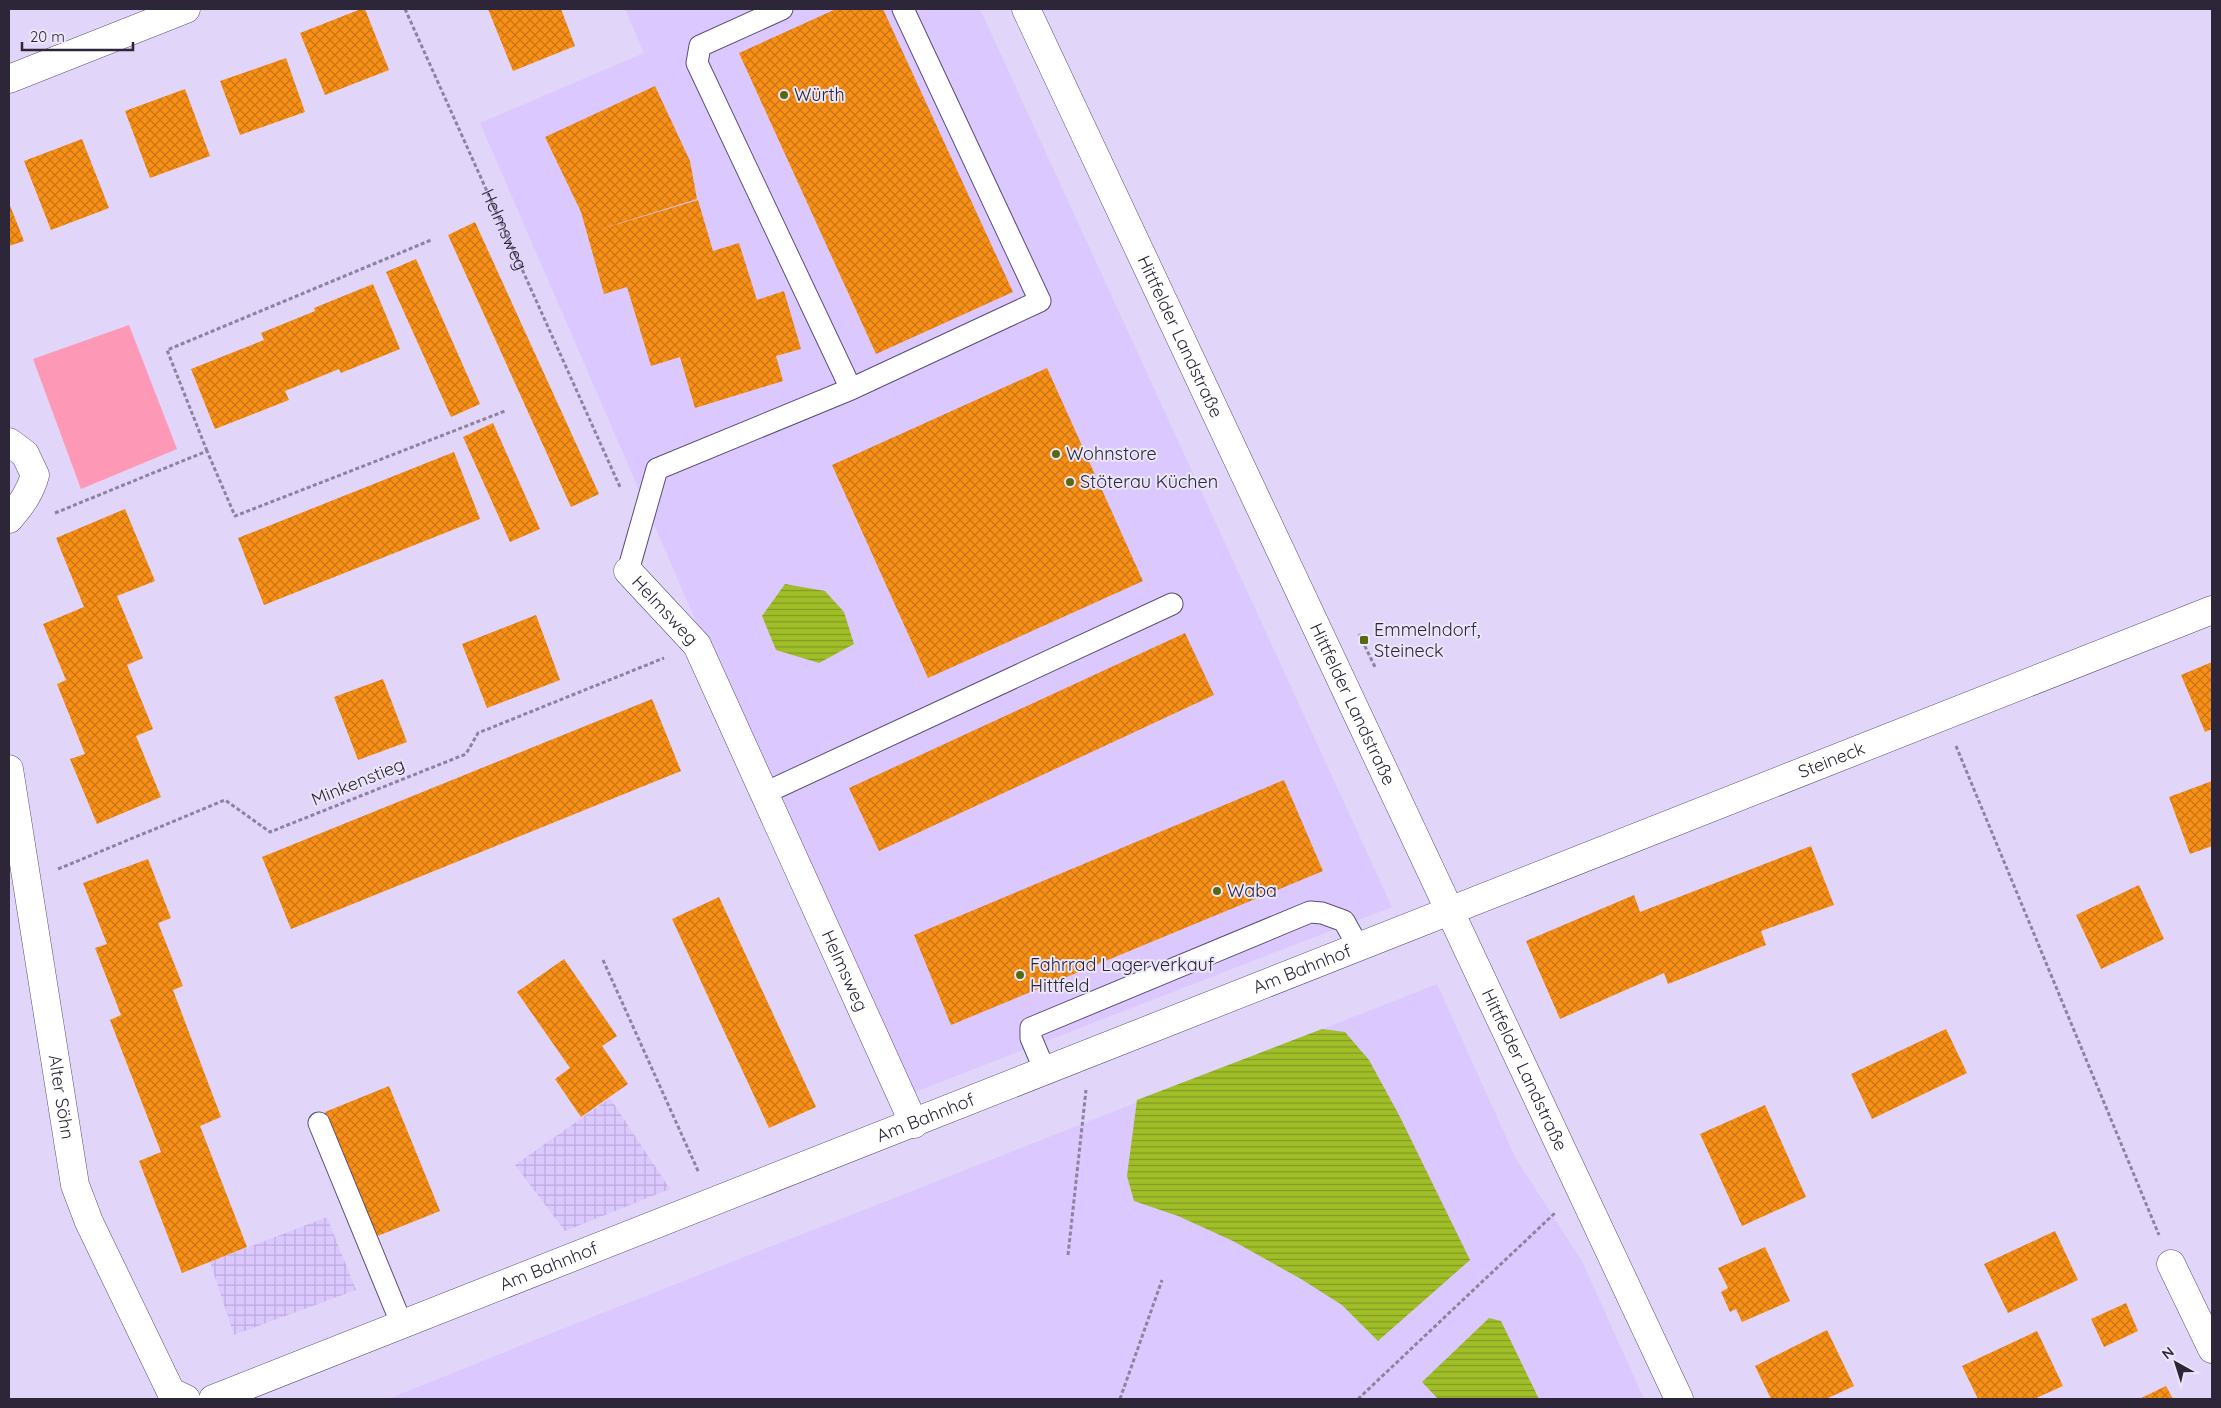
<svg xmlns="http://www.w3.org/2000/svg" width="2221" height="1408" viewBox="0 0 2221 1408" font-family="Quicksand,sans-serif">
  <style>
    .built { fill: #dbc8fe }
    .industrial { fill: url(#industrial-grid) }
    .park { fill: #fe98b7 }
    .water { fill: url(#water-rules) }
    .building { fill: url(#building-cross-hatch) }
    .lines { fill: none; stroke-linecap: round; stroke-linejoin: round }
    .service-casing { stroke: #5d4e76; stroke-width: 23 }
    .minor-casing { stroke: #5d4e76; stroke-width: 29 }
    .secondary-casing { stroke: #5d4e76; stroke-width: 29 }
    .path { stroke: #8e839f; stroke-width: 3; stroke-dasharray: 4 2.5; stroke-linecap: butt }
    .service { stroke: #fff; stroke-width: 21 }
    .minor { stroke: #fff; stroke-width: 28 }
    .secondary { stroke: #fff; stroke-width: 28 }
    .poi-dot { fill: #576812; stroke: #ece6f9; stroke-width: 2 }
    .labels { text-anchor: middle; stroke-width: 4; stroke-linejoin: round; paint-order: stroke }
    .poi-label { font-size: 18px; fill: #2d2638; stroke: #ece6f9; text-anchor: start }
    .street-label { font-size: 18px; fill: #2d2638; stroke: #ece6f9 }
  </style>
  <defs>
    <pattern id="industrial-grid" width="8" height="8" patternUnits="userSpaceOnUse" patternTransform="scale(1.25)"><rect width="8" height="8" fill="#dbc8fe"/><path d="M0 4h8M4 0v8" fill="none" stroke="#bcacda"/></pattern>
    <pattern id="water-rules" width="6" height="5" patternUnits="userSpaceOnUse" patternTransform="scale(1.25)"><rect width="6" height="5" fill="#a0be27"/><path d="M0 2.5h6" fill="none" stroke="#839a23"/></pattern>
    <pattern id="building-cross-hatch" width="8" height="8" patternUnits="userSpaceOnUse" patternTransform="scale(1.25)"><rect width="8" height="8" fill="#f88f16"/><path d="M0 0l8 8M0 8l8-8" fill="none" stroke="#c97515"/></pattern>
  </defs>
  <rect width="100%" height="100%" fill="#e2d5fa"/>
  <path class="built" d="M625,9h355l412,898 -490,190 -422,-974 164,-70z
    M1437,984l79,175 66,102 62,138h-1256l179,-72z"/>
  <path class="industrial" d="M610,1098l60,91 -105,42 -50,-66z
    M327,1217l29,73 -122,45 -24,-73z"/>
  <path class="park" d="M129,325l48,124 -96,40 -48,-130z"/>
  <path class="water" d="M785,584l40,7 19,21 10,32 -35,19 -43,-13 -14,-34z
    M1322,1029l23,3 24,28 30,55 71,145 -92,81 -36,-36 -41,-26 -68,-38 -55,-25 -44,-15 -7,-25 10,-76z
    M1489,1318l12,3 38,78h-101l-16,-17z"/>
  <path class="building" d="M361,9h4l24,61 -64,25 -25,-62z
    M488,9h73l14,37 -62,25z
    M836,9h47l130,283 -137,62 -137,-301z
    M286,58l19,54 -65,23 -20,-54z
    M655,86l35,75 7,38 -106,33 107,-32 15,51 26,-8 18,57 27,-9 17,58 -25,7 7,25 -88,27 -15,-51 -29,9 -24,-79 -23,7 -23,-82 -36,-75z
    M185,89l25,67 -60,22 -25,-67z
    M82,139l27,69 -58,22 -27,-69z
    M9,203l15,38 -15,5z
    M475,222l124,272 -28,13 -123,-272z
    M416,259l64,145 -29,13 -65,-145z
    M373,284l27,65 -59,24 -2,-4 -54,22 4,9 -74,29 -24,-60 73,-29 -3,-7 54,-22 -1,-3z
    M1047,368l96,213 -215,97 -96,-213z
    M493,423l47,106 -30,13 -47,-105z
    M454,452l26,67 -216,86 -26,-67z
    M125,509l30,72 -38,15 26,62 -16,7 26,64 -17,7 25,61 -64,27 -27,-65 15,-5 -28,-70 9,-4 -23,-56 41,-17 -28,-69z
    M536,615l24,65 -73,28 -25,-64z
    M1185,633l29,62 -335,156 -30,-63z
    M2212,662v67l-7,3 -24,-57z
    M383,679l24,63 -49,18 -24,-63z
    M652,699l29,72 -390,158 -29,-72z
    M1284,780l39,91 -372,154 -37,-90z
    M2212,781v65l-22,8 -21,-57z
    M1811,846l23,59 -73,26 5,14 -98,39 -4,-11 -104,46 -34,-78 108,-46 6,17z
    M148,859l23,59 -13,5 25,63 -10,4 48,127 -21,9 47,121 -65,26 -43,-112 22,-9 -51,-132 11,-5 -26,-67 12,-4 -24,-61z
    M2139,885l25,54 -63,30 -25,-54z
    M719,897l97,210 -47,21 -97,-209z
    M564,959l53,77 -15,10 26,38 -47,33 -26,-38 15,-11 -53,-76z
    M1946,1029l21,44 -95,46 -21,-45z
    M389,1086l51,125 -65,26 -50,-125z
    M1765,1105l41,92 -64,29 -42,-92z
    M2055,1231l23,49 -70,33 -24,-49z
    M1765,1247l25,54 -48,21 -6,-13 -6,3 -9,-20 7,-4 -10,-20z
    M2126,1303l12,28 -34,16 -13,-28z
    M1827,1330l27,56 -28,13h-55l-16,-33z
    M2037,1331l26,55 -29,13h-56l-16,-33z
    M2166,1386l7,13h-34z"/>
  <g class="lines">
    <g class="service-casing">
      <path id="service" d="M782,9l-82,37 -3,17 154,326
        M628,571l29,-102 194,-80 189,-88 -137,-292
        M765,793l407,-189
        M1045,1071l-14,-33v-10l279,-116 12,1 22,8 15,27
        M319,1123l83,202"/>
    </g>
    <g class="minor-casing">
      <g id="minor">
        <path d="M9,79l177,-70"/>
        <path d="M9,442l16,12 10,21c-5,18 -14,30 -26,44"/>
        <path id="s2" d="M628,571l69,74 217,479"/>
        <path id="s3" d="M9,769l66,416 14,37 82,170 15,7"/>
        <path d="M2171,1264l41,85"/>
        <path id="s4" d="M213,1399l1999,-789"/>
      </g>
    </g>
    <g class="secondary-casing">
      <g id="secondary">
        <path id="s5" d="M1026,9l653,1390"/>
      </g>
    </g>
    <g class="path">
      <path id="s1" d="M405,9l215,478"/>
      <path d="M207,451l-40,-101 264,-110"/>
      <path d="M55,513l152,-62 28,65 270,-105"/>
      <path d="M1359,634l17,35"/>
      <path d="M1956,746l203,489"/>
      <path d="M58,869l167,-69 45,32 196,-78 12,-21 186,-75"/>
      <path d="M603,960l96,213"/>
      <path d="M1068,1255l18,-165"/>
      <path d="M1120,1399l42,-119"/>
      <path d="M1358,1399l198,-187"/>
    </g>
    <use href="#service" class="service"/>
    <use href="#minor" class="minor"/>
    <use href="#secondary" class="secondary"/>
  </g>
  <g class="poi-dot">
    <circle cx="784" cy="95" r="5"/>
    <circle cx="1056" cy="454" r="5"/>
    <circle cx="1070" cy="482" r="5"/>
    <rect x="1359" y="635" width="10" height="10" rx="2.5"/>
    <circle cx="1217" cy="891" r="5"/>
    <circle cx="1020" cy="975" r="5"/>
  </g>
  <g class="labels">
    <g class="poi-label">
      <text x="794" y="101">Würth</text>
      <text x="1066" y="460">Wohnstore</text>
      <text x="1080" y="488">Stöterau Küchen</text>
      <text x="1374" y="636">Emmelndorf,<tspan x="1374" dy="21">Steineck</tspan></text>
      <text x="1227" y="897">Waba</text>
      <text x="1030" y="971">Fahrrad Lagerverkauf<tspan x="1030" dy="21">Hittfeld</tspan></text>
    </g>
    <g class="street-label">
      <text dy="6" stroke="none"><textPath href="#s1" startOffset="242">Helmsweg</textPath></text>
      <text dy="6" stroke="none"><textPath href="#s5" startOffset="362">Hittfelder Landstraße</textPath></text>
      <text dy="6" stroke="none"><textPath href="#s2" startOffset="54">Helmsweg</textPath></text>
      <text dy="6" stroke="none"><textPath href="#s5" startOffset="768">Hittfelder Landstraße</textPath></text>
      <text dy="6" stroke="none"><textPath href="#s4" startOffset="1740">Steineck</textPath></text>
      <text transform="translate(358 782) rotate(-22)" y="6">Minkenstieg</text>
      <text dy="6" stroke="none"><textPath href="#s2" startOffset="459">Helmsweg</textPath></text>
      <text dy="6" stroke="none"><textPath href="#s4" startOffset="1171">Am Bahnhof</textPath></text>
      <text dy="6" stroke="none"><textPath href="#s5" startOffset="1172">Hittfelder Landstraße</textPath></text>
      <text dy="6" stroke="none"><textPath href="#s3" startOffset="332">Alter Söhn</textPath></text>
      <text dy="6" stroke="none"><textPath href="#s4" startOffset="766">Am Bahnhof</textPath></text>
      <text dy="6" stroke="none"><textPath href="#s4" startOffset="361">Am Bahnhof</textPath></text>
    </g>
  </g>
  <rect width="2221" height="1408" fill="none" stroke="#2d2638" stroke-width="20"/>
  <g transform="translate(2176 1363) rotate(321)" stroke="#ece6f9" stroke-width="4" paint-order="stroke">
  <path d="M0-4L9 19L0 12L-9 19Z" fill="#2d2638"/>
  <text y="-8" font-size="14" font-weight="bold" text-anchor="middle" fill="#2d2638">N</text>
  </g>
  <path d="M22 42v8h111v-8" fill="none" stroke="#2d2638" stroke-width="2.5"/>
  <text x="30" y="42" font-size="15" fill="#2d2638" stroke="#ece6f9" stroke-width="4" paint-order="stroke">20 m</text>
</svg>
